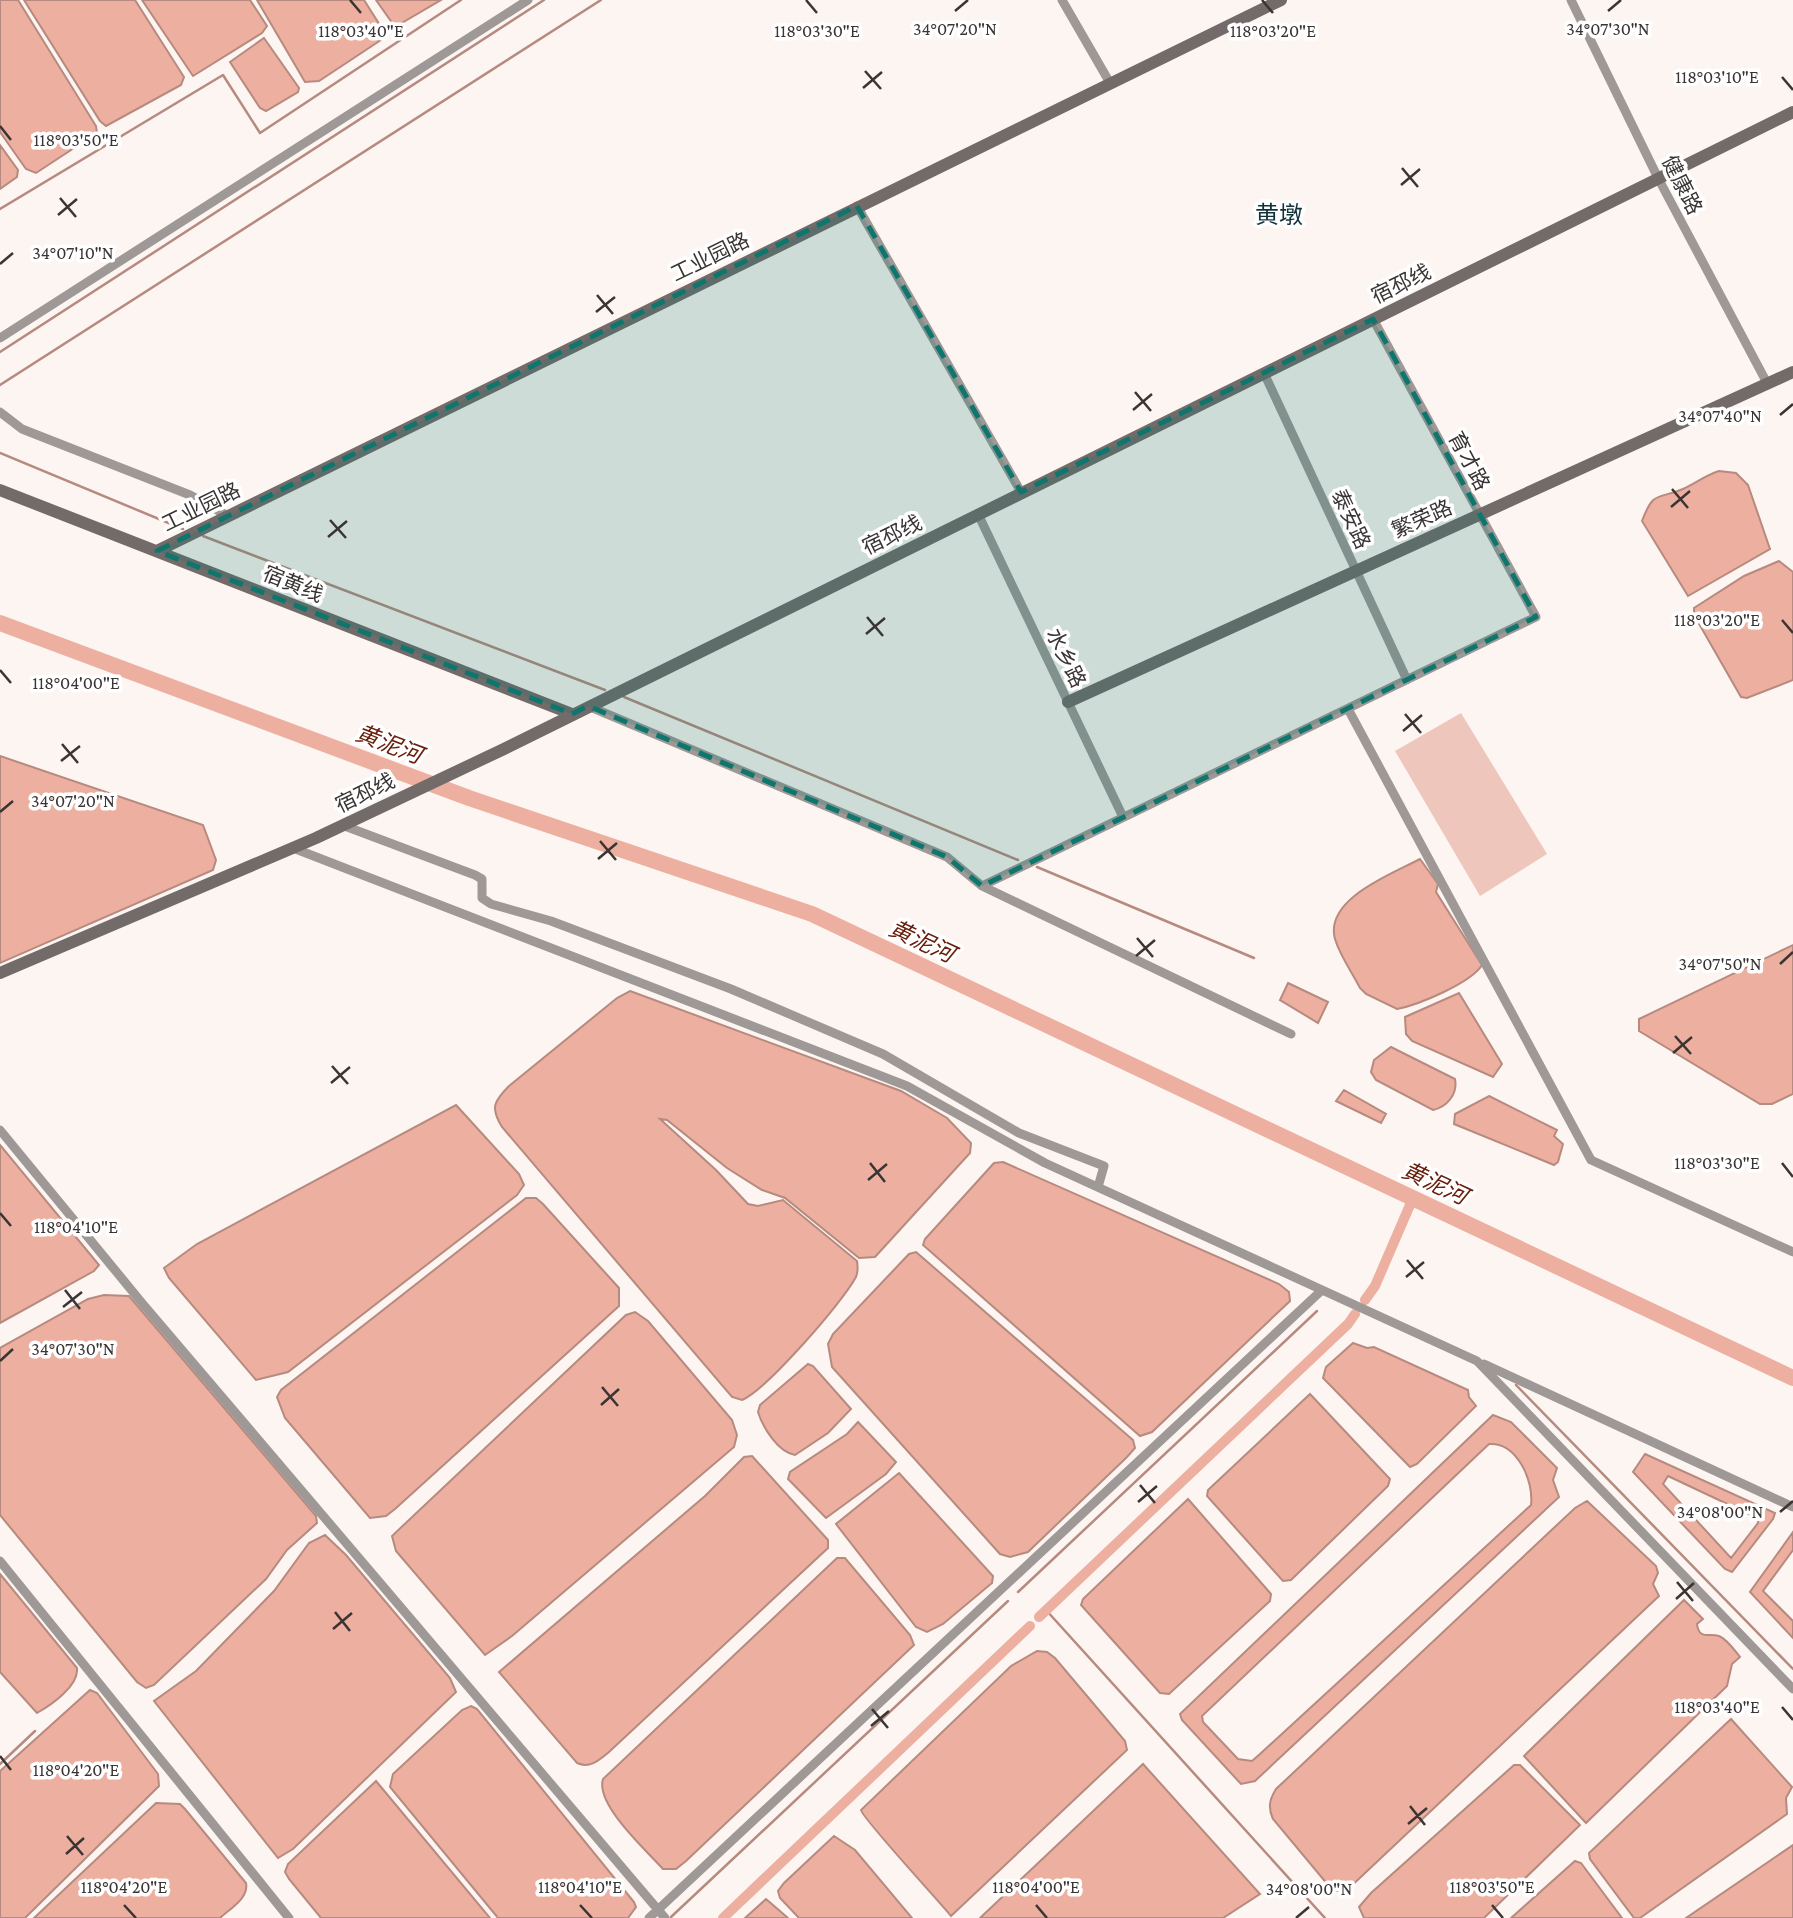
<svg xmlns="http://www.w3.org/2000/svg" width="1793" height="1918" viewBox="0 0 1793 1918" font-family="'Crimson Pro','Noto Sans SC',serif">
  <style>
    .green { fill: #eec6bc }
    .water { fill: #edaf9f; stroke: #b78a7f; stroke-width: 2; fill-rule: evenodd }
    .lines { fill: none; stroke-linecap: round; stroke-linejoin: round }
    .stream { stroke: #b78a7f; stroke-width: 2.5 }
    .canal { stroke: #edaf9f; stroke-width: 10 }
    .river { stroke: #edaf9f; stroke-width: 16 }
    .street { stroke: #9e9896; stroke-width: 9 }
    .secondary { stroke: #736b69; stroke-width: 12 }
    .marked { fill: #0f766e; fill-opacity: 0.2; stroke: #0f766e; stroke-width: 5; stroke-dasharray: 14 9; stroke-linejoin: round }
    .ticks { fill: none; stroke: #3a3534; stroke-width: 2.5 }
    .labels { text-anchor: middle; stroke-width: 7; stroke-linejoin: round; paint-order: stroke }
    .street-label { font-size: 21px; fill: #3a3534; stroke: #fff }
    .water-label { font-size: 23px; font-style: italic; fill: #69210e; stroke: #fff }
    .quarter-label { font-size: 24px; fill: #13333b; stroke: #fff }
    .ticks-label { font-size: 18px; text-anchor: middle; fill: #3a3534; stroke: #fff; stroke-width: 7; stroke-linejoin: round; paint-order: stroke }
  </style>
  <rect width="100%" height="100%" fill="#fdf5f2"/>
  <path class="green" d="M1461,713l86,141 -67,42 -85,-145z"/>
  <path class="water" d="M0,0h18l78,126 1,7 -61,40 -10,-4 -26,-37z
    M24,0h111l49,77 -3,8 -75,41 -6,-5z
    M142,0h108l17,26 -5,7 -69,43z
    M257,0h107l19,30 -2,10 -62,41 -14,1z
    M376,0h65l-46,27z
    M264,38l35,50 -1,4 -32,19 -6,-3 -30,-46z
    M0,145l18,25 -1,7 -17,12z
    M1719,471l17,2 12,12 22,64 -82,47 -46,-75c12,-32 16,-21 41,-32 13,-6 23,-14 36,-18z
    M1779,561l14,11v108l-46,18 -6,-1 -47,-82v-7l50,-32z
    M0,756l203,69 13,35 -3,10 -213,93z
    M1420,859l18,25 -2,8 46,73c-11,18 -64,40 -85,44l-31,-15 -6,-6c-8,-16 -20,-32 -25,-49 -11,-40 57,-65 85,-80z
    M1793,945v149l-21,10h-12l-121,-73v-12z
    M1288,983l40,19 -10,21 -38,-23z
    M630,991l271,100 46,27 24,25 -1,10 -95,104 -16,1 -74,-60 -23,-8 -35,-22 -60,-48 -7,-1 56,51 32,34 10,2 25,-6 74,61c1,6 1,11 -1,16 -14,26 -90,113 -114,123l-10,-3 -230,-270c-12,-19 -8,-26 7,-41l108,-88z
    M1459,993l43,71 -9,13 -81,-36 -6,-7 -1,-17z
    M1391,1047l64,32c3,15 -8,28 -22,31l-57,-30 -5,-8 3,-12z
    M1344,1090l42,24 -5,9 -45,-22z
    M1489,1096l68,34 -3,6 9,8 -5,18 -4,3 -100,-41 1,-10z
    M456,1105l63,69 5,11 -7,10 -229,177 -32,8 -87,-102 -5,-10 33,-24z
    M0,1145l99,120 -5,6 -94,52z
    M1003,1162l276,122 10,8 1,9 -138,131 -12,4 -217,-191 2,-6 69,-76z
    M526,1198h10l7,6 76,84v18l-224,203 -9,7 -16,2 -85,-100 -8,-21 4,-7z
    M916,1252l217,188 2,8 -8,9 -99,95 -18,5 -10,-3 -168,-187 -4,-23 5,-10 76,-80z
    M104,1295l25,1 187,220 1,7 -30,27 -21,29 -112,106 -8,3 -9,-6 -137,-167v-167l88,-49z
    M635,1312l13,9 84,99 5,15 -3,12 -222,189 -27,19 -89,-104 -4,-15 234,-221z
    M1353,1343l14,5 7,-1 94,43 1,7 7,9 -59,58 -7,3 -87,-89 3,-11z
    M808,1364l5,2 38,43 -23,24 -33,22c-17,-3 -32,-27 -37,-43l2,-7z
    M1310,1394l80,85 -2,7 -97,94 -8,1 -76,-85 1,-6z
    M1493,1415l18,7 46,46 -4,12 6,17 -304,284 -14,3 -59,-64 -2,-6zM1489,1444c28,-2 45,37 42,61l-271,249 -8,7 -14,-2 -35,-37 -1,-6z
    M858,1422l38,40 -10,12 -60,44 -38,-39 2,-7 57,-38z
    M1645,1454l130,59 -2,6 -41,53 -7,-3 -92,-97zM1668,1476l89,42 1,5 -27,35 -68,-74z
    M752,1456l76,84v8l-219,204c-10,8 -19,17 -32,11l-78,-91 206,-176 39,-39z
    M899,1473l94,103 -1,7 -49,41 -16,8 -11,-5 -80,-103z
    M1188,1499l83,95 -1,7 -101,93 -9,-1 -79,-88 2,-6z
    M1587,1501l69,65 2,7 -5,11 6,12 -313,295h-13l-60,-72c-5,-11 -4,-19 3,-30l299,-281z
    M1793,1532v18l-30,41 30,30v17l-43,-46z
    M325,1535l21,20 104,123 6,14 -163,157 -15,9 -124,-157 42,-30 78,-80 35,-48z
    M837,1558h8l65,77 4,10 -228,216 -10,8h-13c-17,-19 -68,-65 -60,-90z
    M0,1574l77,94c2,18 -26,37 -40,45l-37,-41z
    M1684,1600l19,19 -6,5c2,16 12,9 22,12 8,3 16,15 21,21l-8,7 -5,22 -141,137 -62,-67z
    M1037,1651l10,1 8,6 70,83 2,9 -176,166c-12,-15 -89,-98 -90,-106l150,-144z
    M90,1690l7,3 61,81 1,12 -134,132h-25v-147z
    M471,1706l6,3 157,193 2,5 -8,11h-130l-108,-131 3,-13 69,-64z
    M1731,1719l61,68 -6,11 1,16 -147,104h-6l-44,-59 -1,-6z
    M1143,1764l117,130 -37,24h-243z
    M1514,1765h6l60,60 -96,93h-120l-5,-11 12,-14z
    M376,1781l114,137h-169l-32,-39 -4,-7 3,-8z
    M156,1803l24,1 5,5 61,74c3,15 -15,25 -26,35h-186z
    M834,1836l21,14 57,68h-113l-19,-20 -2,-7 6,-8z
    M1793,1845v73h-107z
    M1575,1861l6,2 41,55h-111z
    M766,1899l22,19h-43z"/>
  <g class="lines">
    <path class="stream" d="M0,209l223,-134 37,58 201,-133
      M0,352l544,-352
      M0,385l601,-385
      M0,453l183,76
      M203,536l402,154
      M624,697l394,163
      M1037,867l217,91
      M1516,1385l277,284
      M1018,1592l299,-281
      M1046,1610l279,308
      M0,1764l35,-33
      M671,1917l337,-316"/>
    <path class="canal" d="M1365,1300l10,-14 38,-88
      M1039,1617l309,-293 7,-10
      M723,1918l307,-292"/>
    <path class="river" d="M0,623l469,175 343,116 981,464"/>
    <path class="street" d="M1062,0l48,83
      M1571,0l87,178 109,205
      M857,206l164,286
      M0,338l528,-338
      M1264,373l143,307
      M0,412l22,17 168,66 38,21
      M978,514l145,303
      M588,706l359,151 35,29 309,148
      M1348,709l243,451 202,92
      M342,825l133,50 7,4v19l9,6 60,17 180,68 152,65 136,79 85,33 -6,21
      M293,848l614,238 138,77 432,198 316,328
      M982,886l554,-269 -163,-298
      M0,1130l142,173 523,615
      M1484,1364l309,143
      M0,1561l289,357
      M649,1918l673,-628"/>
    <path class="secondary" d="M0,490l572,224
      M157,551l1124,-551
      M1068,702l725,-330
      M0,973l316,-135 188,-89 1289,-637"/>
  </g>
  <path class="marked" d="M857,206l164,286 352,-173 163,298 -554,269 -35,-29 -359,-151 -16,8 -415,-163z"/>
  <path class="ticks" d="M350,0l11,13M806,0l11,13M1262,0l11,13M955,11l13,-11M1608,11l13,-11M865,71l16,18M1782,77l11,13M863,88l19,-16M0,126l11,14M1402,168l16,19M1401,185l19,-16M60,198l16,19M58,215l19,-16M0,264l13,-11M597,295l16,19M596,312l19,-15M1135,392l16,19M1133,410l19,-16M1780,415l13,-11M1672,489l16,19M1671,507l19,-16M330,520l16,18M328,537l19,-16M867,617l16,19M1782,620l11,13M866,634l19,-16M0,670l11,13M1405,714l16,19M1403,731l19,-16M62,744l16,19M61,761l19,-15M0,812l13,-11M600,841l16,19M598,859l19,-16M1137,938l16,19M1136,956l19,-16M1780,964l13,-12M1675,1036l16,18M1673,1053l19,-16M332,1066l16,18M331,1083l19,-16M870,1163l15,19M1782,1163l11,14M868,1180l19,-16M0,1213l11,13M1407,1260l16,19M1406,1277l18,-15M65,1290l15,19M63,1307l19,-15M0,1361l13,-12M602,1387l16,19M601,1405l18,-16M1140,1485l15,18M1138,1502l19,-16M1780,1512l13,-11M1677,1582l16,19M1676,1599l18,-16M335,1612l15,19M333,1629l19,-16M1782,1707l11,13M872,1709l16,19M871,1726l18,-15M0,1756l11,14M1410,1806l15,19M1408,1824l19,-16M67,1836l16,19M66,1854l18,-16M124,1905l12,13M580,1905l12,13M1036,1905l11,13M1492,1905l11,13M1296,1918l13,-11"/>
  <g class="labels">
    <g class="street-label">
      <text transform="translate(1682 185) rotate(63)" y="7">健康路</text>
      <text transform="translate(710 257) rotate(-26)" y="7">工业园路</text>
      <text transform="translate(1401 284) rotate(-26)" y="7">宿邳线</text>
      <text transform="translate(1469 461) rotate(62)" y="7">育才路</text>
      <text transform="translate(201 507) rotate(-26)" y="7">工业园路</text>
      <text transform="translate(1351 519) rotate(65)" y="7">泰安路</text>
      <text transform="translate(1422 519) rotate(-24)" y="7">繁荣路</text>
      <text transform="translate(892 535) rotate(-26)" y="7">宿邳线</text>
      <text transform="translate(293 584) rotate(22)" y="7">宿黄线</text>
      <text transform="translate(1066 658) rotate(64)" y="7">水乡路</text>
      <text transform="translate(365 793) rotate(-26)" y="7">宿邳线</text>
    </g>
    <g class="water-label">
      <text transform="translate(389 744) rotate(21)" y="8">黄泥河</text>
      <text transform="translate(922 941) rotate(25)" y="8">黄泥河</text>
      <text transform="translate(1435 1183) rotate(25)" y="8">黄泥河</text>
    </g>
    <g class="quarter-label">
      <text x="1279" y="223">黄墩</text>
    </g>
  </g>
  <g class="ticks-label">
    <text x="955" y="35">34°07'20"N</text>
    <text x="1608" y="35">34°07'30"N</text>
    <text x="361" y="37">118°03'40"E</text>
    <text x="817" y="37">118°03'30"E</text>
    <text x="1273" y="37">118°03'20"E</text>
    <text x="1717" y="83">118°03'10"E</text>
    <text x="76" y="146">118°03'50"E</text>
    <text x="73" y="259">34°07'10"N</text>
    <text x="1720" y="422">34°07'40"N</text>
    <text x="1717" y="626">118°03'20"E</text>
    <text x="76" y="689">118°04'00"E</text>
    <text x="73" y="807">34°07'20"N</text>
    <text x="1720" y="970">34°07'50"N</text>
    <text x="1717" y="1169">118°03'30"E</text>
    <text x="76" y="1233">118°04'10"E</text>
    <text x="73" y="1355">34°07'30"N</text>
    <text x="1720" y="1518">34°08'00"N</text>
    <text x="1717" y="1713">118°03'40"E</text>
    <text x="76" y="1776">118°04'20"E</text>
    <text x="124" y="1893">118°04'20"E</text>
    <text x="580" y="1893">118°04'10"E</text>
    <text x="1036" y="1893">118°04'00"E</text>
    <text x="1492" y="1893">118°03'50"E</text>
    <text x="1309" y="1895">34°08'00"N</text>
  </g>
</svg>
